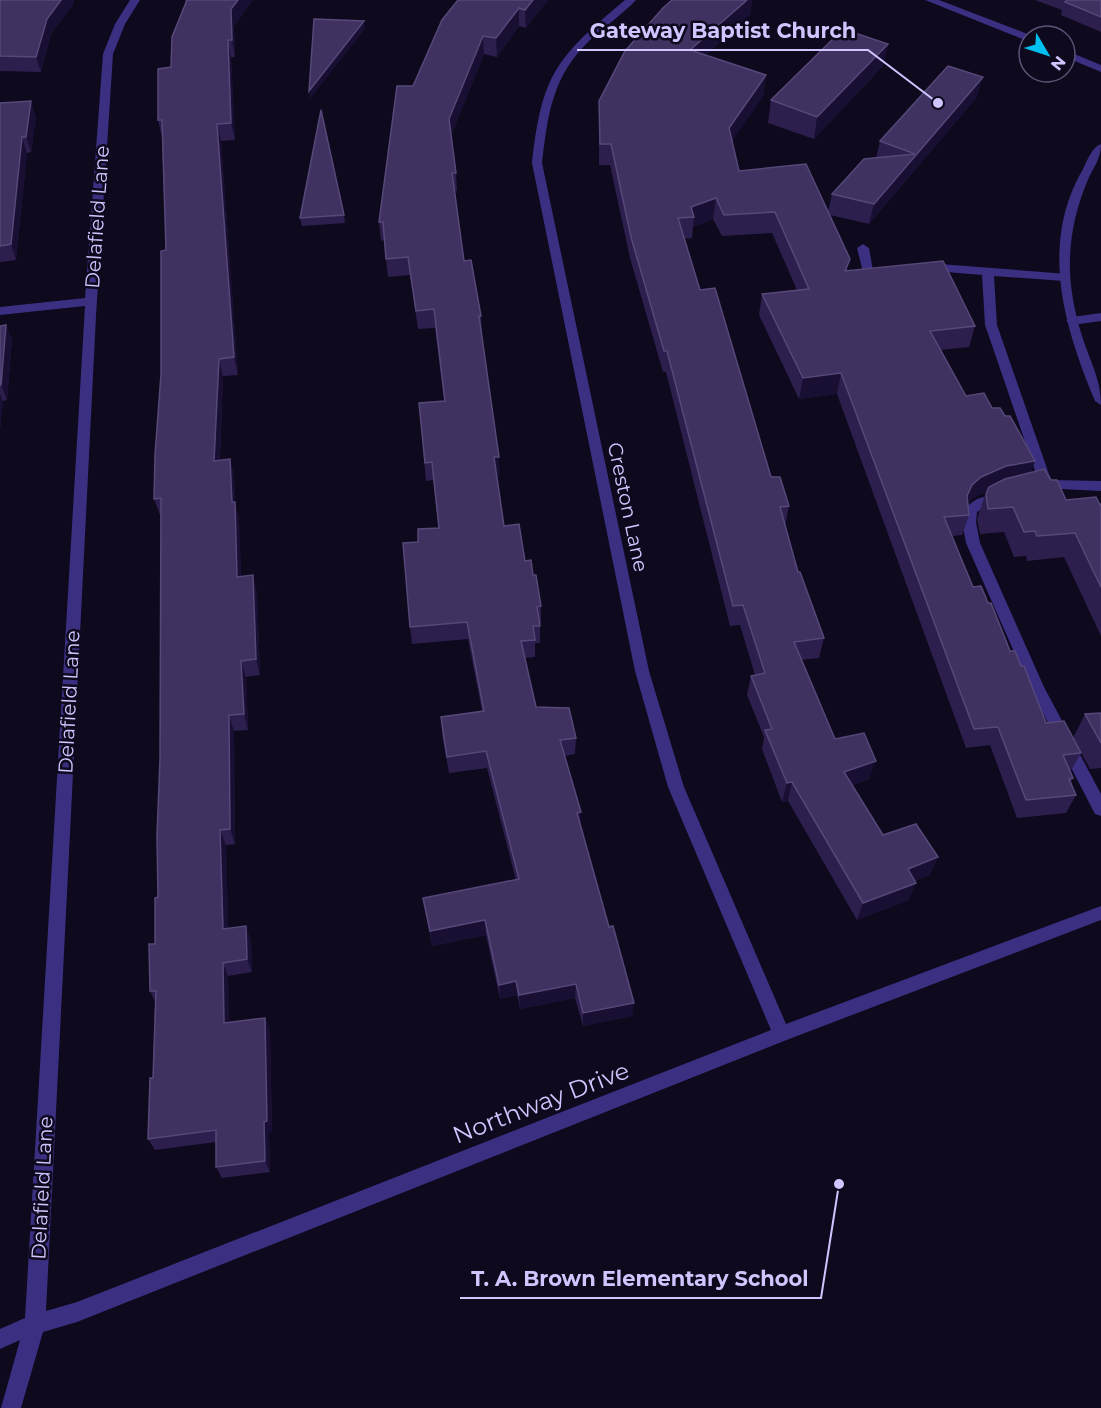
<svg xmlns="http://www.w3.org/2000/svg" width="1101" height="1408" viewBox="0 0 1101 1408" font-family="Montserrat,sans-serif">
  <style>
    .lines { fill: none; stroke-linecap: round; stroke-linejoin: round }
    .service { fill: #3a2f81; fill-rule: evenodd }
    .minor { fill: #3a2f81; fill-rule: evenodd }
    .tertiary { fill: #3a2f81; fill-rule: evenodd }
    .wall { fill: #2d1f4d }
    .shaded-wall { fill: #190f32 }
    .building { fill: #3f3160; stroke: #564879; stroke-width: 1.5 }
    .labels { text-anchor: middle; stroke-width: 5; stroke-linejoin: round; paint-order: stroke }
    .street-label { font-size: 20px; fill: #d1c5ff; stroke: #0e091d }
    .near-street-label { font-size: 24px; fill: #d1c5ff; stroke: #0e091d }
    .leader { fill: none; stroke: #d1c5ff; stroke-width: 2 }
    .callout-dot { fill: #d1c5ff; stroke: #0e091d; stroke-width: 2 }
    .callout-label { font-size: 21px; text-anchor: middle; font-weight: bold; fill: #d1c5ff; stroke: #0e091d; stroke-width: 5; stroke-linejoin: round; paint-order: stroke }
  </style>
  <rect width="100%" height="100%" fill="#0e091d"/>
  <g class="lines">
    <path class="service" d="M863,244l6,4 4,22 15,2v6l-24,-2 -7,-28z
      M927,263l141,11v6l-4,1 -70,-5 3,49 54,155 50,1v10l-60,-3 -56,-163 -3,-50 -59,-5 -2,-3z
      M1101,313v8l-29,4 -6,-4 6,-4z
      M1003,491l5,2 2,3 -2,3 -21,7 -10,6 -1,10 4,21 64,144 57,107v22l-6,-2 -65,-126 -64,-145 -4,-21 5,-16 10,-7z"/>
    <path class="minor" d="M130,0h10l-15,24 -12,30 -17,262 -50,995 31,-9 694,-272 -103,-243 -33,-116 -103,-508c10,-90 25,-106 93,-163h11c-14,15 -31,26 -46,40 -38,37 -42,73 -48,123l107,508 35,116 102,237 315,-118v14l-317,121 -707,281 -34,10 -22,76h-20l19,-68 -20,9v-20l25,-11 60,-1012 -85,9v-8l85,-9 18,-244 12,-30z"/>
    <path class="tertiary" d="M925,0h14l94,36h-4v5l-4,-1z
      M1065,50l36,15v7l-36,-15z
      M1101,144c0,16 -8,23 -14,38 -12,29 -18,58 -17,90 1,22 6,46 13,67 8,24 18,41 18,66l-6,-4c-31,-74 -56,-157 -12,-232 4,-8 9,-22 18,-25z"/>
  </g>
  <path class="wall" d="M0,0h74v3l-23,31 -10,38 -41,-1z
    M185,0h68l-19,26 1,31h-4l4,83 -14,1 17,234 -15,1 -3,84 10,-1 4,17 1,26 4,17 2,58 16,15 3,83 -14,2 2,53 -14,1 1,113 -9,1 2,83 23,12 1,32 -24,4 1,46 36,-4 5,12 2,103h-3l1,39 -48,6 -6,-11v-25l-61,8 -7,-11 5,-61 2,-76 -5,-11 5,-47 3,-47 2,-138 1,-244h-1l-6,-16 7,-125 5,-124 -4,-113 -4,-17 28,-117z
    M458,0h90l-22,28 -7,-2 -22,31 -13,-3 -33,81 5,38 1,18h-2l9,70 17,55 1,18h-1l19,141h-3l7,51 29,49 8,31v18h-1v19h-5v14l-10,1 11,49 40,31 -1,16 -10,2 16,72 28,99 25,76 -2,13 -49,10 -8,-28 -55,11 -3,-14 -17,4 -14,-64 -54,11 -9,-48 93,-18 -29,-112 -38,5 -7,-39 -1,-17 41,-6 -14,-72 -56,5 -2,-17 8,-85 21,-14 -6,-48 -7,1 -7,-78 25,-2 -9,-73 -17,1 -8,-54 -22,2 -4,-37 -3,1 -2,-19 34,-136z
    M672,0h80l-2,15 -44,40 60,20 -3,21 -31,45 7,30 89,41 4,-18 44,-36 4,-17 97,-44 -108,127 -39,-9 18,56 127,55 -6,21 -28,3 25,46 26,12 39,64 20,8 15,20 35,4v132l-37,-79 -37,4 -1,-5 -12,1 -10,-25 -24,2 -3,-15 9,-27 -12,5 -6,6 1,12 -7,20 -10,1 21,51 15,16 22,48 11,15 25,57 35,30 -11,19 3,6 -2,4 5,13 -10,18 -49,5 -27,-73 -24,3 -129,-354 -38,5 -40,-84 3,-21 35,-4 -25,-57 -50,3 -9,-17 -20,8 -1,11 -8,1 16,51 71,187 18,29 -4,20 13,46 26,66 -5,20 -18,2 34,79 34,40 -17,6 31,50 47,40 -15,6 -6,19 -52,20 -69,-119 -6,1 -20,-53 2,-12 -17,-42 4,-19 4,-1 -15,-50 -10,1 -64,-254h-3l-33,-114 -20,-93h-11v-64z
    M1035,0h66v32l-40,-17 1,-5z
    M888,44l-5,22 -69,73 -46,-16 3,-23z
    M0,103l36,13 -5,36 -4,1 -11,107 -16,2z
    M344,215l1,8 -43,3 -2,-8z
    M6,325l6,15 -5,60 -4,1 -3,28v-103z
    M1101,713v55l-11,1 -17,-31 12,-24z"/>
  <path class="shaded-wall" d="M61,0h13v3l-23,31 -10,38 -5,-15 11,-38z
    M238,0h15l-19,26 1,31 -3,-17 -1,-31z
    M533,0h15l-22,28 -1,-18z
    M747,0h5l-2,15 -61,56 1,-21z
    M519,8v18l-22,31 -1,-19z
    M364,21l1,8 -55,70 -1,-8z
    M483,36l1,18 -34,83 -1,-18z
    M228,40l3,17 4,83 -4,-17z
    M888,44l-5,22 -69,73 3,-22z
    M766,75l-3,21 -36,53 2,-21z
    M983,77l-6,20 -108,127 5,-20z
    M31,101l5,15 -5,36 -5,-15z
    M217,124l4,17 17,234 -4,-18z
    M22,137l5,16 -11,107 -5,-16z
    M716,198l-3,21 -20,8 1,-10 -3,-10z
    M6,325l6,15 -5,60 -6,-15z
    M219,359l4,17 -4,102 -5,-17z
    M841,373l-4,21 -38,5 4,-21z
    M0,394l3,7 -3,28z
    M494,457h5l1,18h-5z
    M230,459l4,17 1,26 4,17 3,75 -5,-17 -5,-75z
    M1035,461l-7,20 -29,6 -25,10 -9,9 -5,11 7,-21 5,-11 9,-8 25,-11z
    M253,575l4,17 3,83 -4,-16z
    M241,661l5,16 2,53 -4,-16z
    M229,715l5,16 1,113 -5,-15z
    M876,761l-7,18 -30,12 5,-19z
    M792,782l-4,19 -6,1 5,-19z
    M581,812v16l-4,-15z
    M220,830l6,15 3,98 -6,-14z
    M938,857l-8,18 -29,11 7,-17z
    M916,883l-7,17 -52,20 6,-17z
    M485,920l1,15 -54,11 -2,-15z
    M246,926l5,14 1,32 -5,-13z
    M223,963l5,13 2,59 -6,-12z
    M516,981l1,14 -17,4 -1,-14z
    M576,984l-1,14 -55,11 -1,-14z
    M634,1003l-2,13 -49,10v-13z
    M265,1018l5,12 2,103h-3l1,39 -5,-11z"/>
  <path class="building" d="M0,0h61l-14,19 -11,38 -36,-1z
    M187,0h51l-7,9 1,31h-4l3,83 -14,1 17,233 -15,2 -5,102 16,-2 2,43h3l2,75 16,-2 3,84 -15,2 3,53 -15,1 1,114 -10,1 3,99 23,-3 1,33 -24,4 1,60 41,-5 2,103 -3,1 1,39 -49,6v-37l-68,9 2,-61h3l3,-87h-6l-1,-47h6v-46l3,-1 -1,-61 3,-77 1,-261 -7,1 1,-44 6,-81v-123l5,-1 -4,-130h-4v-51l13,-2 1,-30z
    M458,0h75l-8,10 -6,-2 -23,30 -13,-2 -34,83 7,54h-4l12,88 7,-1 10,56h-2l20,141h-5l10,69 15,-2 6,37 6,-1 2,15h3l5,31 -4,1 3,19h-7l2,14 -14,1 15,66 33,1 7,30 -16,2 21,72 -4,1 32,114 4,-1 21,77 -51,10 -7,-29 -57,11 -3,-14 -17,4 -14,-65 -55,11 -7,-33 96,-19 -33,-128 -39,6 -6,-40 43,-6 -17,-89 -57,5 -7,-84 15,-1v-13l21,-1 -7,-66 -7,1 -6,-60 26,-2 -11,-92 -18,2 -8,-54 -22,2 -3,-37h-4l18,-136h16l29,-66z
    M672,0h75l-57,50 76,25 -37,53 10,43 67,-7 44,95 -5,12 98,-10 32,65 -45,5 36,65 18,-3 8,15h8l5,8h5l25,45 -29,5 -25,11 -9,8 -5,11 2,19 -25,2 29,70 8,-1 7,17h3l19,48h5l6,15h3l22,57 18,-2 17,32 -18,2 10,23 -4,1 7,16 -50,5 -28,-73 -24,2 -133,-356 -38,5 -41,-84 47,-5 -34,-77 -51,3 -8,-17 -25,9 3,10 -16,1 22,72 15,-2 56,189h9l9,29 -9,1 18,65h2l24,66 -30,4 41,97 29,-6 12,28 -32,11 39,63 33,-11 22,33 -30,12 8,14 -53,20 -71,-121 -5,1 -22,-53 7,-1 -21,-53 14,-3 -22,-68 -10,1 -66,-255h-3l-33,-114 -20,-93h-11l-1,-43 26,-50 38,-43z
    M1067,0h34v17l-36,-15z
    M314,19l50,2 -55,70z
    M843,29l45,15 -71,73 -46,-17z
    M948,66l35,11 -109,127 -42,-10 32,-35 51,-5 -35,-13z
    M31,101l-5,36h-4l-11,107 -11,2v-143z
    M321,110l23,105 -44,3z
    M6,325l-5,60h-1v-59z
    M1044,469l7,11h6l9,20 30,-3 4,8 1,-1v83l-26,-54 -38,3 -2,-5 -11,1 -11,-25 -25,2 -2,-15 3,-7 16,-8z
    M1101,713v30l-16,-29z"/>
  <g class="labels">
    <g class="street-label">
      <text transform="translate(97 217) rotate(-86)" y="7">Delafield Lane</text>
      <text transform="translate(628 507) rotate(78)" y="7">Creston Lane</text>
      <text transform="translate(69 702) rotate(-87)" y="7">Delafield Lane</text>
      <text transform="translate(42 1188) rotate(-87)" y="7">Delafield Lane</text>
    </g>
    <g class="near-street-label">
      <text transform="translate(541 1103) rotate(-21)" y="8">Northway Drive</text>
    </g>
  </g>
  <path class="leader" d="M938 103L868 50H577M839 1184L821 1298H460"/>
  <g class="callout-dot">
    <circle cx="938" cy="103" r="6"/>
    <circle cx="839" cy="1184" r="6"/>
  </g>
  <g class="callout-label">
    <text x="723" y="38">Gateway Baptist Church</text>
    <text x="640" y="1286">T. A. Brown Elementary School</text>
  </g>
  <g transform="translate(1047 54) rotate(129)"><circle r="28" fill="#0e091d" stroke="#5c5477" stroke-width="1.5"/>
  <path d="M0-4.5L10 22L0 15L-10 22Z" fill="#00c0f0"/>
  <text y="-9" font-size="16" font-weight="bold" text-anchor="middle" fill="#d1c5ff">N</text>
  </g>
</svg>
